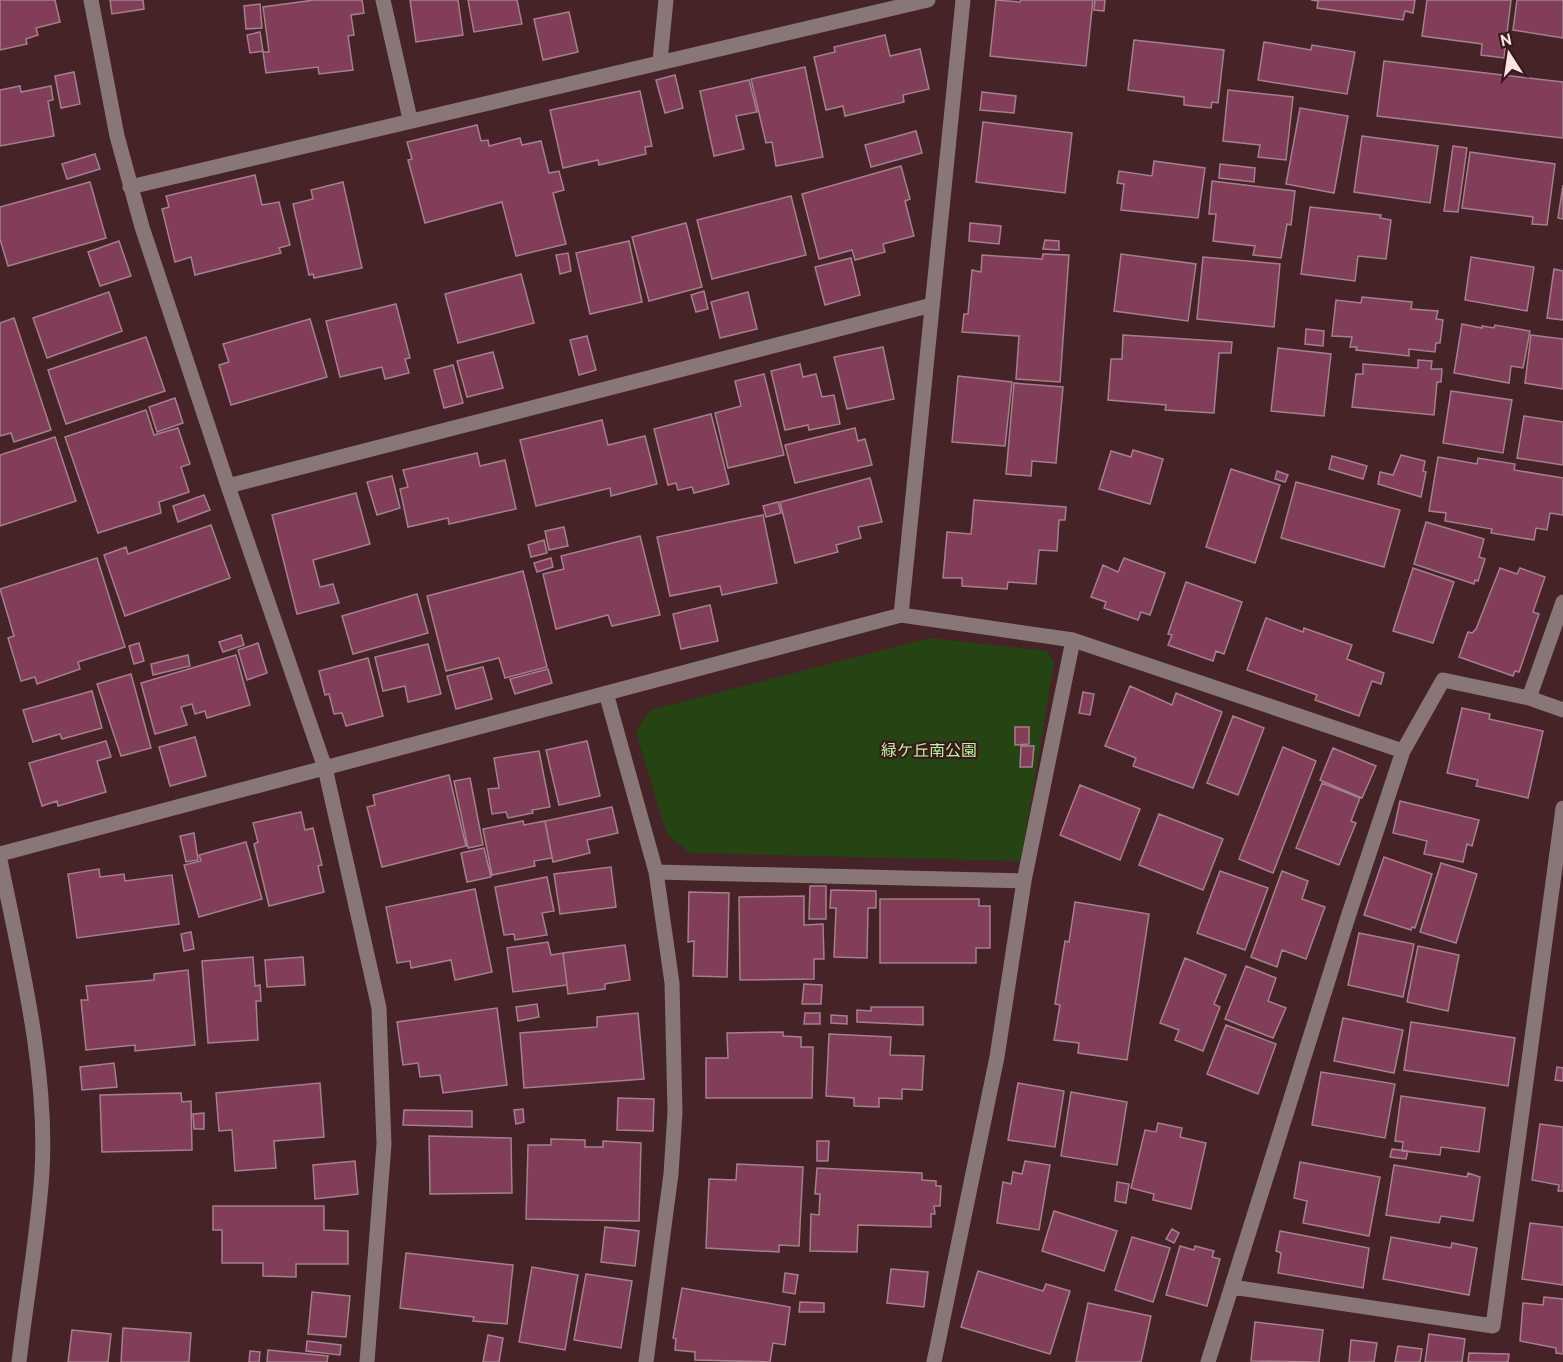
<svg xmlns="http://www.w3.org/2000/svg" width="1563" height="1362" viewBox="0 0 1563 1362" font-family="Overpass,'Noto Sans JP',sans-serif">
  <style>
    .green { fill: #264413 }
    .building { fill: #813e5a; stroke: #a67f8d; stroke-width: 1.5 }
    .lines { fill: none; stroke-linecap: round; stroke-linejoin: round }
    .minor { stroke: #897677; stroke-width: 15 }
    .labels { text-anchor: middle; stroke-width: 4.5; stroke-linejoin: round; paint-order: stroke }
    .park-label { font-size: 16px; fill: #bcf59e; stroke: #3a191c }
  </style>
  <rect width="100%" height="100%" fill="#452326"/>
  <path class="green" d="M930,638l117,13 7,12 -33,198 -331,-8 -23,-18 -31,-103 14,-22z"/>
  <path class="building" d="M0,0h55l5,22 -24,6 2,7 -12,4 1,5 -27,6z
    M110,0h33l1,9 -32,5z
    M362,0l2,13 -13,2 3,20 -6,1 5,34 -34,4 -1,-7 -52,6 -3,-21h6l-6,-45 51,-7z
    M410,0h48l5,35 -47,7z
    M468,0h49l5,24 -48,8z
    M996,0l24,2 1,-2h72l-7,66 -96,-10z
    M1095,0h10l-1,11 -10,-1z
    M1311,0h104l-2,13 -8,-2 -2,9 -86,-12 1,-7z
    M1427,0h84l-7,58 -23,-3 1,-11 -60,-8z
    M1517,0h46v38l-50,-8z
    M260,4l2,24 -16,1 -2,-23z
    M569,12l9,40 -35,8 -9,-41z
    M260,32l3,19 -13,2 -3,-18z
    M885,35l5,21 30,-7 9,40 -26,6 1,7 -59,14 -2,-10 -17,4 -12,-53 21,-5 -1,-5z
    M1134,40l90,10 -6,53 -6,-1 -1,6 -27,-3v-8l-56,-7z
    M1264,42l47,8 1,-5 43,7 -8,42 -89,-14z
    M1384,61l179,21v56l-186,-22z
    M805,67l18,90 -47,9 -4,-24 -6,1 -15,-64z
    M74,72l6,32 -19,4 -6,-32z
    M675,75l8,33 -18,5 -9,-33z
    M749,80l8,32 -21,4 8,33 -30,7 -14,-65z
    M20,86l1,6 30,-6 2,14 -5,1 6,35 -54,10v-56z
    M1228,90l65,7 -7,63 -28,-3 2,-12 -37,-4z
    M640,91l12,55 -7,1 1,7 -47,11 -1,-5 -35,8 -13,-58z
    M982,92l34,4 -2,17 -34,-3z
    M1300,108l48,8 -14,77 -48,-9z
    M983,122l89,11 -7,60 -89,-11z
    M477,125l4,16 7,-1 1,6 31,-8 2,7 19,-4 8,32 10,-2 5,19 -11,3 13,51 -50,12 -14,-54 -77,21 -17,-63 4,-1 -5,-17z
    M916,131l6,22 -51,14 -6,-22z
    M1362,136l76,10 -8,57 -76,-11z
    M1453,146l14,2 -9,64 -14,-1z
    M1470,152l85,12 -8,61 -15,-1 1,-7 -71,-9z
    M95,154l5,15 -33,10 -5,-15z
    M1154,161l51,7 -7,50 -77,-8 3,-26 -7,-1 2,-12 33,5z
    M1220,164l35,4 -1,14 -35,-4z
    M901,166l9,33 -5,2 9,35 -31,8 2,8 -30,8 -3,-10 -33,9 -17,-65z
    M255,175l7,30 17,-3 11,43 -11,3 2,5 -86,22 -4,-18 -16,5 -13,-53 7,-2 -3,-11z
    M1212,181l83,10 -4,34 -4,-1 -6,34 -28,-3 2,-9 -42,-5 3,-27h-7z
    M90,182l16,56 -98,28 -8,-27v-32z
    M343,182l19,86 -48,10 -1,-4 -4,1 -16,-71 20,-5 -2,-9z
    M1563,185v34l-5,-1z
    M791,196l15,59 -94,24 -15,-59z
    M1310,207l71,8 -1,3 11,2 -5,39 -28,-3 -3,25 -54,-7z
    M686,223l16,64 -53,14 -17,-64z
    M970,223l31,3 -2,18 -30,-3z
    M1045,240l14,1v9l-16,-1z
    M119,241l12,35 -31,10 -12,-34z
    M629,241l13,61 -52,12 -14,-61z
    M568,253l3,18 -11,3 -4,-19z
    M1043,254l26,1 -9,127 -44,-3 3,-43 -57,-4 2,-18h4l4,-44 9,2 1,-17 60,4z
    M1121,254l75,10 -8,57 -74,-10z
    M1203,257l77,7 -6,63 -77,-8z
    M1471,257l63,10 -7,44 -62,-11z
    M851,258l9,37 -35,10 -10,-38z
    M1554,269l9,2v49l-16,-2z
    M521,274l13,49 -76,20 -13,-49z
    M704,291l4,18 -12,3 -5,-17z
    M109,292l13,39 -75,27 -14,-40z
    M748,292l9,37 -37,9 -9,-36z
    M1362,297l50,5 -1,7 27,2 -2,8 7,1 -3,23h-4l-1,9 -26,-3v7l-53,-6 1,-3h-7l2,-10 -20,-1 4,-36 25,3z
    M396,304l14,54 -5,1 4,14 -24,6 -3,-12 -42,10 -14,-56z
    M14,318l37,112 -37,12 -3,-9 -11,3v-113z
    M310,319l17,58 -96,28 -12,-40 10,-3 -6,-18z
    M1462,324l20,4v-2l12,2 1,-3 35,6 -7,37 -12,-2 -2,17 -55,-10z
    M1306,329l18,2 -1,15 -18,-2z
    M1123,335l109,7 -1,11h-12l-5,60 -49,-3 1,-5 -58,-5 3,-41h11z
    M1531,335l32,4v50l-38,-6z
    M587,336l9,34 -17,5 -9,-35z
    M146,337l19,54 -99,33 -18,-54z
    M883,347l11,52 -47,10 -13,-52z
    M1278,348l53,6 -7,62 -53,-5z
    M493,352l10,36 -36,9 -10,-36z
    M1418,360l14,1 -1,8h11l-1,13h-4l-3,33 -82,-8 4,-33h7v-10l55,4z
    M800,364l3,13 13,-3 6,23 12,-2 6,29 -31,6 -1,-5 -23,5 -14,-59z
    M453,365l10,38 -19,5 -10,-38z
    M764,374l20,81 -56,13 -13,-55 26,-7 -6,-25z
    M958,376l54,6 -7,64 -53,-4z
    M1014,383l49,4 -7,76 -24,-2 -1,15 -25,-2z
    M1451,391l61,9 -9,53 -60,-10z
    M175,398l8,25 -26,9 -8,-25z
    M146,410l8,25 24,-7 12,36 -9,3 8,25 -30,10 2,11 -63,20 -33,-96z
    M711,414l18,70 -35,9 -2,-6 -14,3 -2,-7 -8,2 -14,-56z
    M1524,416l39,6v43l-46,-7z
    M602,420l6,25 37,-9 12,48 -46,12 -1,-8 -74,18 -16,-66z
    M855,428l3,13 7,-2 7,26 -77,18 -10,-38z
    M55,437l21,64 -76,25v-71z
    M1133,450l30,9 -13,45 -51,-15 12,-38 20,6z
    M477,453l3,13 25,-6 11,49 -67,15 -1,-6 -40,9 -8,-38 8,-2 -5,-17z
    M1401,455l24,6 -2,10 3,1 -5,25 -43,-13 2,-12 13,3z
    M1332,456l35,10 -4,13 -34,-10z
    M1438,457l39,7 1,-6 37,6 -1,6 49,8v37l-13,-2 -3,17 -11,-2 -2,12 -43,-7 1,-4 -47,-8 1,-8 -17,-2z
    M1231,469l49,16 -25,78 -49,-16z
    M1277,471l11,4 -3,7 -10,-3z
    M392,476l8,32 -23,7 -10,-33z
    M870,478l12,44 -24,5 3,11 -25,7 2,7 -43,11 -15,-61z
    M1296,482l104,28 -16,57 -103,-29z
    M356,493l14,51 -57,16 7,27 13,-3 6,19 -42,11 -25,-99z
    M204,495l6,15 -32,12 -5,-16z
    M974,500l92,7 -1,13h-6l-2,31 -18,-1 -3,34 -28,-2 -1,7 -45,-3v-8h-19l4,-46 24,2z
    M778,502l3,11 -15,4 -3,-11z
    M763,515l14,68 -55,12 -2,-9 -50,10 -13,-59z
    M1426,522l58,17 -5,18 6,2 -7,22 -3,-1 -1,4 -60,-20z
    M211,525l19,53 -105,38 -21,-61 22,-8 2,7z
    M564,527l4,19 -19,4 -4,-19z
    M640,536l20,79 -48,11 -4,-11 -52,14 -13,-55 21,-5 -3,-13z
    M544,540l3,13 -16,4 -3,-12z
    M97,558l28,89 -47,15 2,7 -43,15 -2,-7 -14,4 -13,-43 6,-2 -14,-47z
    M551,558l2,9 -16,5 -3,-9z
    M1124,558l41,15 -15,42 -9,-3 -3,8 -34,-12 2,-6 -15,-5 12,-32 15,7z
    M1413,568l41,14 -21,61 -40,-12z
    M1500,568l17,6 3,-6 25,9 -12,35 6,2 -20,58 -4,-1 -2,5 -54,-19 9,-25 4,1 4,-4z
    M523,571l24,96 -42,11 -6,-20 -53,13 -19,-75z
    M1186,582l56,20 -18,52 -8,-3 -3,10 -45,-16 4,-10 -4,-1z
    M417,594l11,39 -75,21 -11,-38z
    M710,605l8,36 -37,8 -8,-35z
    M1266,618l37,14 1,-4 48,17 -5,14 37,14 -3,11 -9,-3 -13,35 -44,-16 2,-5 -70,-25z
    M241,635l3,10 -21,7 -4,-10z
    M139,643l5,18 -10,3 -5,-18z
    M258,643l9,30 -20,7 -9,-30z
    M428,644l13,50 -33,8 -3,-16 -22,5 -8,-34z
    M188,655l2,11 -37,9 -2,-11z
    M236,655l14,50 -43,13 -2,-7 -10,3 -3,-10 -11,3 6,18 -32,9 -14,-51z
    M368,658l15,58 -37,10 -4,-13 -8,1 -5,-20 -4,1 -6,-24z
    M483,667l9,32 -36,10 -9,-33z
    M548,669l4,14 -37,11 -5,-15z
    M131,674l20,74 -30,8 -24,-72z
    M1130,686l42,19 4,-12 46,19 -29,76 -60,-22 3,-8 -31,-12z
    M92,691l10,37 -40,11 -2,-5 -27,8 -10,-32z
    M1083,692l11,2 -4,21 -11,-2z
    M1462,708l28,6 -1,5 54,12 -15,67 -52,-12 2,-6 -31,-7z
    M1233,716l31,12 -26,67 -31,-12z
    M1015,727h14v17l-14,1z
    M195,737l11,39 -36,10 -11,-39z
    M106,741l5,16 -14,4 9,31 -48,14 -1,-5 -15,5 -13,-43z
    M587,741l13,55 -41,9 -13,-55z
    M1021,746h13l-2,21h-12z
    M1283,747l33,14 -43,112 -34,-14z
    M1333,748l43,18 -14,32 -42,-18z
    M539,751l11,56 -18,3 1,3 -25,5 -2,-6 -14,2 -4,-25 11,-1 -5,-30z
    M449,775l17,71 -84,21 -15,-60 8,-2 -2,-10z
    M470,778l13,67 -15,3 -14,-67z
    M1322,783l38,15 -9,23 5,2 -17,42 -43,-17z
    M1080,785l60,24 -20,51 -60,-25z
    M1400,801l79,19 -7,26 -5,-2 -4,18 -39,-8 3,-13 -34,-8z
    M612,807l6,26 -31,7 3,13 -37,9 -8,-41z
    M301,812l4,18 8,-2 9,37 -4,1 6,26 -55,14 -15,-62 4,-2 -5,-19z
    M1159,814l64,25 -20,51 -64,-25z
    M523,821l1,4 21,-4 7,37 -18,3 1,5 -43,9 -9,-46z
    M194,833l4,27 -12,2 -6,-26z
    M246,842l16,57 -63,18 -15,-52 17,-4 -2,-6z
    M484,848l7,29 -24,5 -6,-29z
    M1384,857l48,17 -17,54 -3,-1 -1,3 -47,-15z
    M1441,863l36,11 -21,69 -36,-11z
    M611,867l5,40 -56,7 -6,-40z
    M99,869l1,8 24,-3 1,7 47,-6 7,49 -102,14 -9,-64z
    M1220,871l48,17 -23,62 -48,-17z
    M1282,871l26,10 -6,18 23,8 -19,52 -24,-9 -5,17 -26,-10z
    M547,877l7,34 -12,2 5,22 -32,5 -1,-6 -10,1 -9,-48z
    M810,886h16v33h-17z
    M475,889l17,83 -37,8 -4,-20 -40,8 -1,-7 -13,2 -11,-56z
    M831,890l45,1v17h-8l-1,50 -33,-1 2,-49h-6z
    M689,892l40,1 -2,84 -34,-1 1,-35 -6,1z
    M804,896v29l19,-1 1,35h-10v20l-74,1 -1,-83z
    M880,899h99v7h11v42h-14v15h-96z
    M1075,902l74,12 -22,146 -49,-7 1,-10 -25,-3 6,-35 -5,-1 10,-63 4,1z
    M191,932l3,17 -10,2 -3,-17z
    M1359,933l55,11 -11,53 -55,-12z
    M548,942l3,13 12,-2 4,32 -54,7 -6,-44z
    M625,945l5,35 -25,4v5l-37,5 -5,-41z
    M1418,946l41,9 -11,56 -41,-9z
    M253,957l2,29 5,-1 1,16h-5l2,39 -50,3 -6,-82z
    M303,957l2,28 -38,2 -2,-27z
    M1185,958l41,17 -12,29 6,3 -17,44 -28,-11 4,-10 -19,-7z
    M1246,966l30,12 -8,23 18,7 -13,30 -48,-19z
    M188,970l7,75 -60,6v-6l-49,5 -5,-50h7l-2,-14 68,-6v-6z
    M804,984l18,1 -1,19h-19z
    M537,1004l2,13 -21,4 -2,-14z
    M871,1007h52v18l-66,-3v-12l14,1z
    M497,1008l10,77 -64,8 -3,-18 -20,2 -2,-14 -15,2 -6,-43z
    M638,1013l6,66 -120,9 -4,-55 77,-6v-10z
    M805,1013h15v11h-16z
    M831,1015l16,1v8l-16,-1z
    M1343,1018l60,12 -9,43 -60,-12z
    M1411,1022l104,16 -7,48 -104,-16z
    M1226,1025l50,19 -18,50 -51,-20z
    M783,1032v4l18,1v10h12l-1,51h-106v-40h22l-1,-25z
    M829,1034l62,3 -1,18 34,1 -2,34 -20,-1v10l-23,-1v9l-25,-1v-8l-28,-2z
    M114,1063l3,24 -35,3 -2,-23z
    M1557,1067l6,1v13l-8,-1z
    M1321,1072l74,12 -10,54 -73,-13z
    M320,1083l4,54 -50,4 2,27 -41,3 -3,-41 -13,1 -3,-38z
    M1018,1083l46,8 -9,56 -47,-7z
    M1071,1092l56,10 -10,63 -56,-9z
    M181,1093l1,9 9,-1 1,49 -90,2 -2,-57z
    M1401,1096l84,12 -6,44 -38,-5 -1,8 -38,-4 1,-9 -8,-1z
    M618,1098l36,1 -1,32 -36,-1z
    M523,1109l1,13 -8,2 -2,-14z
    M404,1110l68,1v16l-69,-2z
    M204,1113v16h-10l-1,-15z
    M1158,1123l24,5 -2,9 26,6 -15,66 -38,-9 1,-6 -23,-6 14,-58 11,2z
    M1540,1124l23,3v64h-5l1,-6 -27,-5z
    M429,1136l82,2 1,55 -82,1z
    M551,1139l34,1v7h18v-6l38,2 -2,78 -113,-2 2,-74h23z
    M817,1141h12l-1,20h-11z
    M1392,1149l16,2 -2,8 -16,-2z
    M355,1161l3,33 -43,5 -2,-34z
    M1025,1161l25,4 -11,65 -42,-7 6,-41 8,2 2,-12 9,2z
    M1300,1162l80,15 -11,59 -66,-13 4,-22 -13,-3z
    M737,1164l66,3 -4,79 -20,-1v7l-73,-4 3,-69 27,1z
    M1394,1165l73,12 1,-4 12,4 -7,44 -32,-5 -2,7 -53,-8z
    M817,1168l105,5v7l14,1v5h5l-1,20h-6l1,8h-4v13l-73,-2 -1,27 -47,-1 1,-37 8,1 1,-21h-5z
    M1117,1182l12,2 -3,19 -11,-2z
    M213,1206h111v24l24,1v33h-52v13l-33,-1v-13h-41v-33h-9z
    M1054,1211l63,20 -13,40 -62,-20z
    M1530,1223l33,4v58l-41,-6z
    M605,1227l34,4 -4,35 -34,-4z
    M1172,1229l7,4 -5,10 -8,-4z
    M1280,1231l89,17 -6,40 -85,-15 3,-20 -5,-2z
    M1132,1237l38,11 -17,54 -38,-12z
    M1391,1237l60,11 1,-5 25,5 -8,47 -86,-16z
    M1180,1246l14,4 1,-4 19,5 -2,6 8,2 -13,47 -41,-11z
    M406,1253l107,12 -6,59 -34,-3 1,-4 -74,-9z
    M532,1267l46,8 -13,75 -46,-8z
    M891,1269l37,3 -4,35 -37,-4z
    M978,1271l65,20 3,-7 24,7 -20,63 -89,-27z
    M785,1273l13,2 -3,19 -12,-2z
    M586,1274l46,7 -11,67 -47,-8z
    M682,1288l108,19 -5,38 -12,-2 -3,19 -75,-2v-8l-20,-2 1,-11 -3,-1z
    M312,1292l38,4 -4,41 -38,-3z
    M1544,1297l19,2v55l-7,-1v-5l-36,-7 3,-38 20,2z
    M800,1302l24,1v9h-25z
    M1088,1303l63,13 -10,46h-65z
    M1255,1322l68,8 -4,32 -68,-1z
    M123,1328l68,5 -2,29h-68z
    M72,1330l39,4 -3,28h-40z
    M1429,1334l36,5 -3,23h-37z
    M488,1335l15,3 -4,24h-16z
    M1351,1340l26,3 -3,19h-25z
    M307,1341l34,4 -1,10 -34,-4z
    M1398,1346l24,3 -2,13h-25z
    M268,1350l60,6 -1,6h-60z
    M250,1351l10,1 -1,10h-10z
    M1469,1353l40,1 -1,8h-40z"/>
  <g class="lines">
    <path class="minor" d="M91,0l26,136 25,91 86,259 97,282 54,240 5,136 -17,218
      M383,0l27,119
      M660,61l6,-61
      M130,187l798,-187
      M228,486l704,-181
      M901,615l62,-615
      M606,693l50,179 16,111 3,129 -4,62 -25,188
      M1529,698l34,-96
      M0,854l901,-239 172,25 330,111
      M0,860c20,99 48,210 42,312 -4,63 -16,127 -23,190
      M656,872l368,9
      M1232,1287l261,39 70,-518
      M934,1362l63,-305 27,-176 49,-241
      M1208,1362l140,-445 55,-166 40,-71 86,18 34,12"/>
  </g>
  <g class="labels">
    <g class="park-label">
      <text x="929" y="756">緑ケ丘南公園</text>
    </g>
  </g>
  <g transform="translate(1509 54) rotate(348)" stroke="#3a191c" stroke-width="4.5" paint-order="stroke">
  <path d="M0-4.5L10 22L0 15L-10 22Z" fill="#fbe4e5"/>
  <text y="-9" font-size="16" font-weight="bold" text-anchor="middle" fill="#fbe4e5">N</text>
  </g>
</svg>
